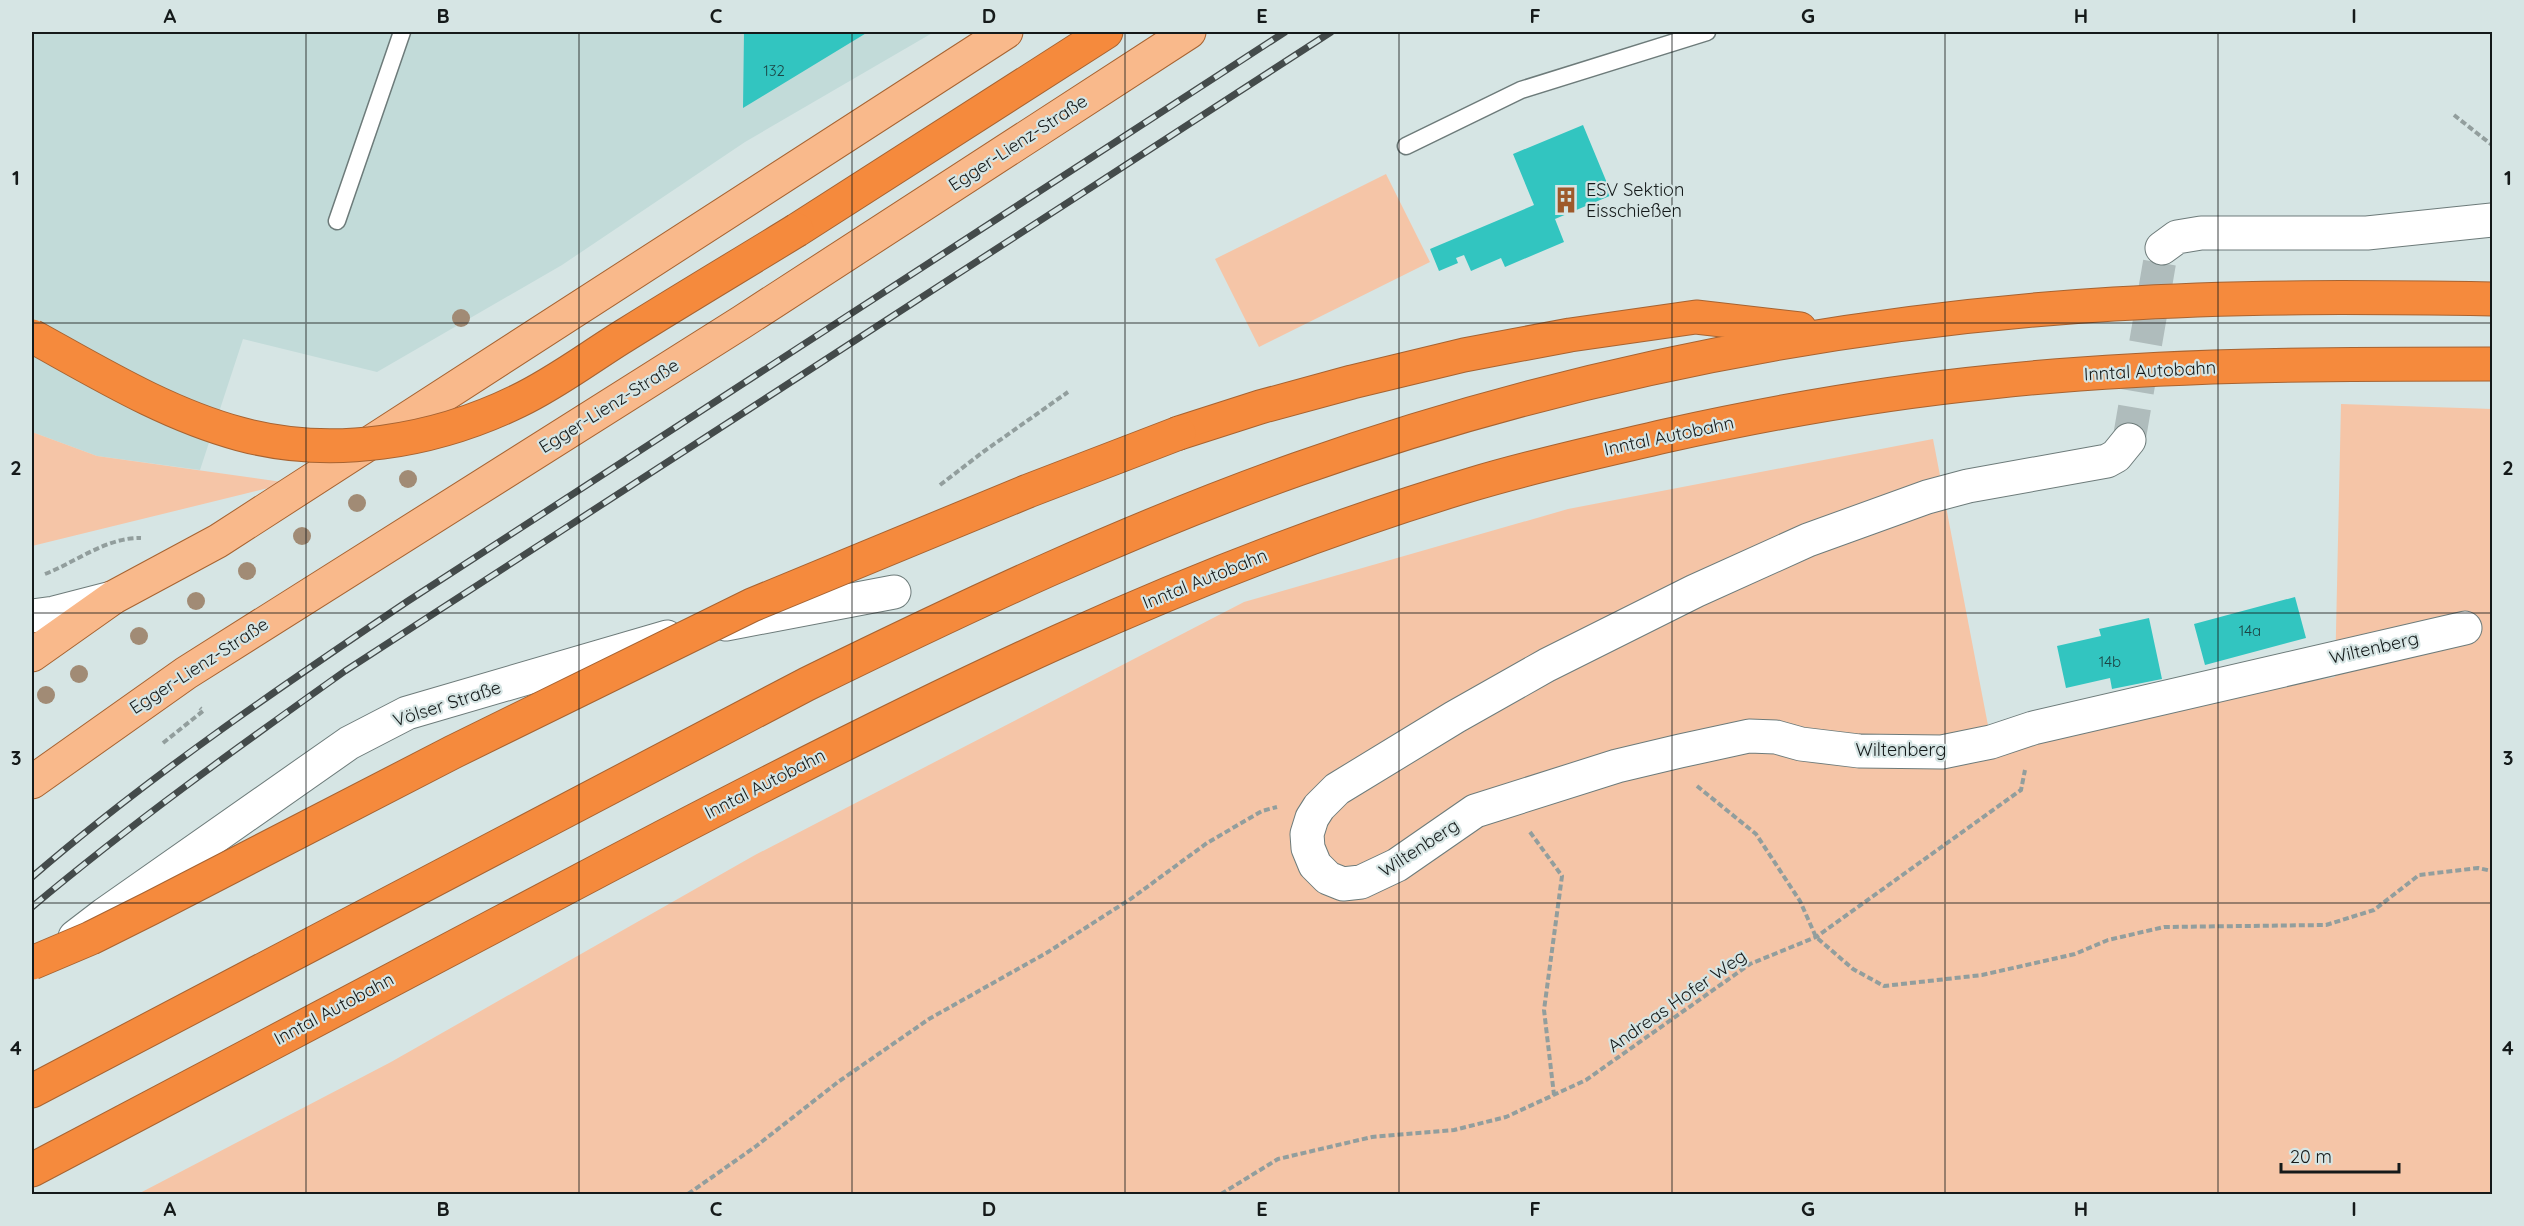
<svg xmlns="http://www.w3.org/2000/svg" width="2524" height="1226" viewBox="0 0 2524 1226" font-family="Quicksand,sans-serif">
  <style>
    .built { fill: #c2dbd9 }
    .green { fill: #f5c5a7 }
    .building { fill: #32c5c0 }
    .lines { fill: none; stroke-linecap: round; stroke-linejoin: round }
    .street-tunnel { stroke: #afbcbc; stroke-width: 33; stroke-dasharray: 33 16; stroke-linecap: butt }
    .lane-casing { stroke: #6d7b7a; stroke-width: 19 }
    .street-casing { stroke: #6d7b7a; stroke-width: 35 }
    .secondary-casing { stroke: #6d7b7a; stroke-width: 35 }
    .primary-casing { stroke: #a76331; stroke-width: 35 }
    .highway-casing { stroke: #a76331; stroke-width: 35 }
    .path { stroke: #929e9d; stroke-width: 4; stroke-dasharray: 6 3; stroke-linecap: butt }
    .lane { stroke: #fff; stroke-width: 16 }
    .street { stroke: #fff; stroke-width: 33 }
    .secondary { stroke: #fff; stroke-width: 33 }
    .primary { stroke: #f9b98b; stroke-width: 33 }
    .highway { stroke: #f58a3d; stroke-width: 33 }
    .rail-casing { stroke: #444b4b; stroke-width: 7 }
    .rail { stroke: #d6e5e4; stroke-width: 4.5; stroke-dasharray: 14; stroke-linecap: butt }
    .highway-bridge-casing { stroke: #a76331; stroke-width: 35; stroke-linecap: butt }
    .highway-bridge { stroke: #f58a3d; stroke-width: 33 }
    .tree { fill: #a18b75 }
    .grid { fill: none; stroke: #151a1a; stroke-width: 1.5; stroke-opacity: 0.55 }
    .labels { text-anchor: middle; stroke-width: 4.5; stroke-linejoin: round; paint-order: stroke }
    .number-label { font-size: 15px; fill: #1c4544 }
    .street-label { font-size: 18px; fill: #151a1a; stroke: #d6e5e4 }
    .poi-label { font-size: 18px; fill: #151a1a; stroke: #d6e5e4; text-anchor: start }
    .neatline { fill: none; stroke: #151a1a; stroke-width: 2 }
    .grid-label { font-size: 20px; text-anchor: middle; font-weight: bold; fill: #151a1a }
  </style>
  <rect width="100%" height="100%" fill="#d6e5e4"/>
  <path class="built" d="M32,32h902l-189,110 -183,123 -185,107 -134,-33 -43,131 -103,-14 -65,-24z"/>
  <path class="green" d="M1386,174l44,88 -171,85 -44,-88z
    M2341,404l151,5v785h-2354l253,-132 364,-207 489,-253 324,-93 365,-70 58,302 42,-13 302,-51z
    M32,432l65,24 192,27 -257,63z"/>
  <path class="building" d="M744,32h124l-125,76z
    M1583,125l29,70 -57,24 9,23 -59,25 -4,-9 -30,13 -7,-16 -8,3 2,5 -19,8 -9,-22 104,-44 -21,-51z
    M2295,597l11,41 -101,27 -11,-41z
    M2149,618l13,61 -50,10 -2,-11 -44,10 -9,-42 44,-10 -2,-7z"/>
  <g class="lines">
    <path class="street-tunnel" d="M2129,440l33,-192"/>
    <g class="lane-casing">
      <path id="lane" d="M1406,146l115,-56 186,-58
        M337,221l65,-189"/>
    </g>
    <g class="street-casing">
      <path id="street" d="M2162,248l15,-11 24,-4h166l125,-13
        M2129,440l-13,16 -9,5 -139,25 -41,11 -119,43 -113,51 -148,74 -92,52 -118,72 -18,18 -7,11 -5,16 1,14 7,17 13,13 15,6 18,-2 36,-17 78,-54 142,-45 63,-15 69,-15 27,1 25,7 58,7 83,1 49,-10 42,-14 432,-100
        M726,624l168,-32
        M75,937l30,-23 244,-171 58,-30 260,-76"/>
    </g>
    <g class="secondary-casing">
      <path id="secondary" d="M32,616l22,-3 58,-15"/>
    </g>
    <g class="primary-casing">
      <path id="primary" d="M32,655l82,-58 104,-56 788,-509
        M32,782l154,-109 556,-351 447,-290"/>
    </g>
    <g class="highway-casing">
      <path id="highway" d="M797,230l309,-198
        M1179,433l81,-26 92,-25 112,-27 106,-20 126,-18 104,12
        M32,1091l775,-407c161,-79 322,-155 491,-215 263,-93 539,-148 816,-165 127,-8 252,-7 378,-5
        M32,1170c210,-111 420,-223 631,-333 263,-137 525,-268 810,-353 63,-19 128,-33 192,-48 108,-24 216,-43 326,-54 166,-18 334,-18 501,-18"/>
    </g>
    <path class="path" d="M2454,115l38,30
      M940,485l43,-33 85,-60
      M45,574c31,-12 62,-37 96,-36
      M163,743l40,-32 -3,-3
      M1697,786l59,48 44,67 16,36 37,32 31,17 98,-11 93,-21 33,-14 56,-13 162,-2 48,-15 45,-35 59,-7 14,3
      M1530,832l32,44 -18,134 10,85
      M688,1194l67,-47 83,-65 91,-63 119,-67 84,-54 75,-55 55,-32 15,-4
      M1221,1194l57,-35 94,-22 82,-7 52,-13 80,-37 164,-116 66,-27 205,-147 4,-20"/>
    <use href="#lane" class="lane"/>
    <use href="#street" class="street"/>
    <use href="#secondary" class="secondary"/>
    <use href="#primary" class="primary"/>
    <use href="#highway" class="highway"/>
    <g class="rail-casing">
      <path id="rail" d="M32,877c117,-101 247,-189 376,-276l877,-569
        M32,907c100,-84 206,-160 313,-236l986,-639"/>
    </g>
    <use href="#rail" class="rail"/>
    <g class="highway-bridge-casing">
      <path id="highway-bridge" d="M32,336c67,37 134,78 208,98 92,25 194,8 278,-33 38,-18 73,-45 109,-67 56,-35 113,-69 170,-104
        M32,963l59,-25 60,-30 302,-156 299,-147 276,-114 151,-58"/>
    </g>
    <use href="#highway-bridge" class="highway-bridge"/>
  </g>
  <g class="tree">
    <circle cx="461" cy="318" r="9"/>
    <circle cx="408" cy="479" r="9"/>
    <circle cx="357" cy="503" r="9"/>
    <circle cx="302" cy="536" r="9"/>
    <circle cx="247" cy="571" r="9"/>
    <circle cx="196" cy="601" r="9"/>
    <circle cx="139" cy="636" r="9"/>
    <circle cx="79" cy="674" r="9"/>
    <circle cx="46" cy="695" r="9"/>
  </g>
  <path class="grid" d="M306,32v1162M579,32v1162M852,32v1162M1125,32v1162M1399,32v1162M1672,32v1162M1945,32v1162M2218,32v1162M32,323h2460M32,613h2460M32,903h2460"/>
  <defs>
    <g id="building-bare" transform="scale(2.07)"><path d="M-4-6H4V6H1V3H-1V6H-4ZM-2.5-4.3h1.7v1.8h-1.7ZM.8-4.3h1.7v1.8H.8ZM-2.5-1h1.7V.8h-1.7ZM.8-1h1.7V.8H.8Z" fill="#9e5a2b" stroke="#d6e5e4" stroke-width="2.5" paint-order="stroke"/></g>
  </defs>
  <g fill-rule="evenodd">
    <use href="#building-bare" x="1566" y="200"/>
  </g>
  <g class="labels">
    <g class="number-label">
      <text x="774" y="76">132</text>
      <text x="2250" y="636">14a</text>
      <text x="2110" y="667">14b</text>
    </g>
    <g class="street-label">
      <text transform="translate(1018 143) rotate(-33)" y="6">Egger-Lienz-Straße</text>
      <text transform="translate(2150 371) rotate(-3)" y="6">Inntal Autobahn</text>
      <text transform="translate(609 406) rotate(-32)" y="6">Egger-Lienz-Straße</text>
      <text transform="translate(1669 436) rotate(-12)" y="6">Inntal Autobahn</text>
      <text transform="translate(1205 579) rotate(-22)" y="6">Inntal Autobahn</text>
      <text transform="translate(2374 648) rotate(-13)" y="6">Wiltenberg</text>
      <text transform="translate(199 666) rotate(-33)" y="6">Egger-Lienz-Straße</text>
      <text transform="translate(447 704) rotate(-18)" y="6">Völser Straße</text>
      <text x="1901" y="756">Wiltenberg</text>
      <text transform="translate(765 784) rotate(-27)" y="6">Inntal Autobahn</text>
      <text transform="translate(1419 848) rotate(-33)" y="6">Wiltenberg</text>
      <text transform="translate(1677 1001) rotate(-35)" y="6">Andreas Hofer Weg</text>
      <text transform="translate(334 1009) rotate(-28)" y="6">Inntal Autobahn</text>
    </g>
    <g class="poi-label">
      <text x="1586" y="196">ESV Sektion<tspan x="1586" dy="21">Eisschießen</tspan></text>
    </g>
  </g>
  <rect width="2524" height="1226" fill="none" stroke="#d6e5e4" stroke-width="66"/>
  <path d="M2281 1163v9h118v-9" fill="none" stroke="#151a1a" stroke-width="3"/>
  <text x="2290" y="1163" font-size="18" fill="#151a1a" stroke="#d6e5e4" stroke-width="4.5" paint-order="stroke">20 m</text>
  <rect x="33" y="33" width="2458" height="1160" class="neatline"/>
  <g class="grid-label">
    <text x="170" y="23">A</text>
    <text x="443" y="23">B</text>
    <text x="716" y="23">C</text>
    <text x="989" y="23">D</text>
    <text x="1262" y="23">E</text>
    <text x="1535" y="23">F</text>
    <text x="1808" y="23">G</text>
    <text x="2081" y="23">H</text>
    <text x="2354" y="23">I</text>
    <text x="16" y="185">1</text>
    <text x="2508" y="185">1</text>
    <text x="16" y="475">2</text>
    <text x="2508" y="475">2</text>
    <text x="16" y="765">3</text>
    <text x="2508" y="765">3</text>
    <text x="16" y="1055">4</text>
    <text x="2508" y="1055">4</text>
    <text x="170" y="1216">A</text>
    <text x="443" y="1216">B</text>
    <text x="716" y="1216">C</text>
    <text x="989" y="1216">D</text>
    <text x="1262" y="1216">E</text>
    <text x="1535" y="1216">F</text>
    <text x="1808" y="1216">G</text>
    <text x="2081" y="1216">H</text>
    <text x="2354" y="1216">I</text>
  </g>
</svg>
